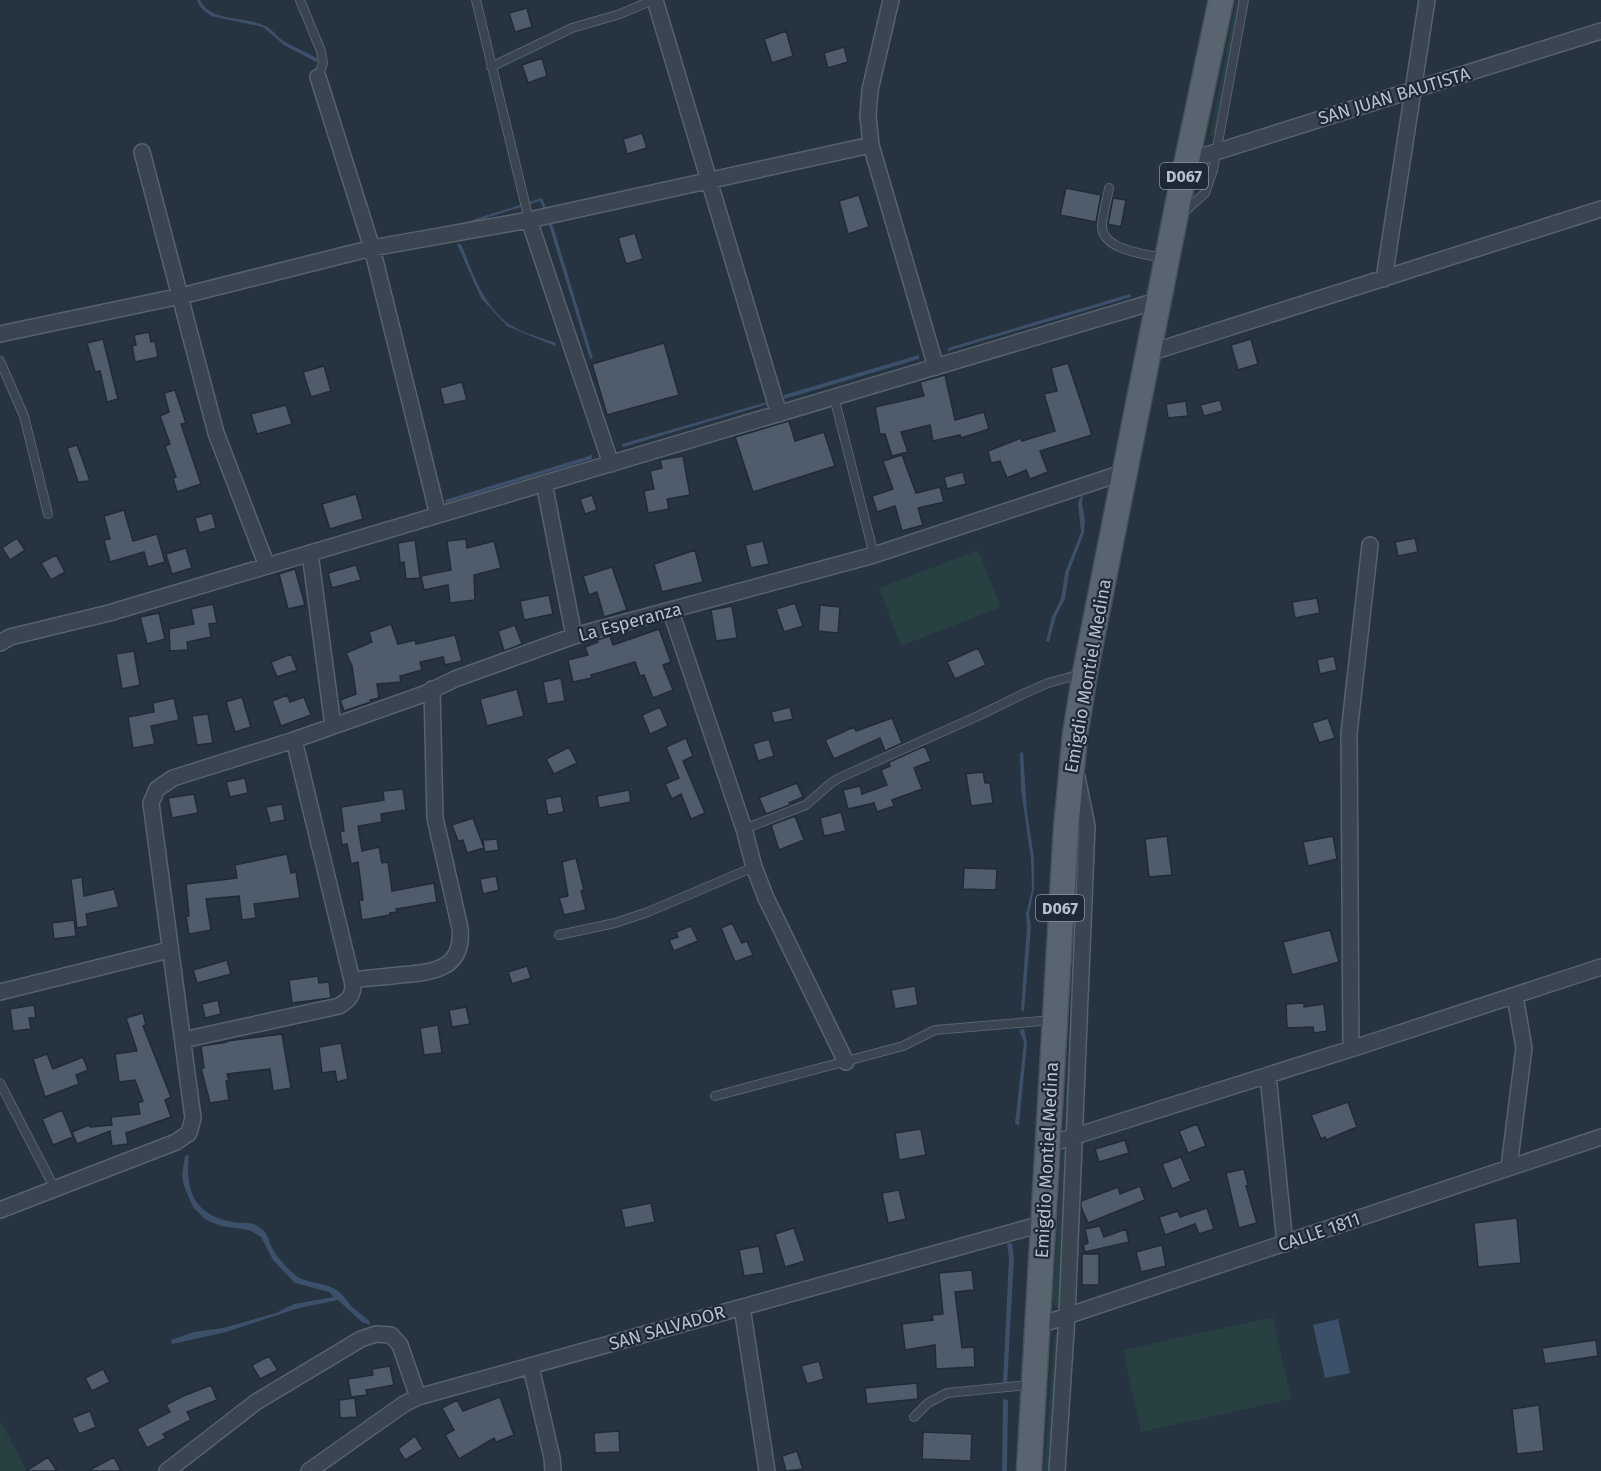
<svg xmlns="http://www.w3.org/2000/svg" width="1601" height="1471" viewBox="0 0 1601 1471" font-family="'Fira Sans',sans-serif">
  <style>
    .green { fill: #284042 }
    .water { fill: #3c5169 }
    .building { fill: #4f5c6c; stroke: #212b38; stroke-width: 1.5 }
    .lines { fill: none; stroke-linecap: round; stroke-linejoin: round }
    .lane-casing { stroke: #58626e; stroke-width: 10 }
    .street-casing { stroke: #58626e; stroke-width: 18 }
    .primary-casing { stroke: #47505d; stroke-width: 27 }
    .lane { stroke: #3b4551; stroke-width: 8 }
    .street { stroke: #3b4551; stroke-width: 15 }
    .primary { stroke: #596471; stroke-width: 24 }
    .labels { text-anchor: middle; stroke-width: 4.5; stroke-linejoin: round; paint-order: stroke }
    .shield { fill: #1f2936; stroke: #89939e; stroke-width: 1.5 }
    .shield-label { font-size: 16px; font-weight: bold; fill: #b7c0cb }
    .street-label { font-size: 18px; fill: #b7c0cb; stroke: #1f2936 }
  </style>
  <rect width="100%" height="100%" fill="#263341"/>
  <path class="green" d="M1236,0h5l-26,133 -3,4 -2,-1z
    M978,550l23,57 -100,39 -22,-58z
    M1080,814l-12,315 -2,1 -2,-2z
    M1068,1146l-8,162 -2,1 -4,-3 -1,-5 9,-149 3,-5z
    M1273,1317l18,82 -150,33 -18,-82z
    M1059,1332l-9,139h-6l10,-135z
    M0,1422h1l26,49h-27z"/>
  <path class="water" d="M197,0h3c10,22 43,16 63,25 9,3 14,12 22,17 11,6 22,10 33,17l-2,3 -32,-17 -21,-18 -52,-11 -10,-8z
    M324,71l54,169 88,-18 76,-24 6,14 -3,1 -5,-12 -73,23 -91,18 -54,-169z
    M552,223l41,135 -3,1 -41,-134z
    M457,244h4c11,26 20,57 44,77 13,11 34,16 51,22l-1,3 -48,-20 -26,-28z
    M1130,294l1,3 -183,54v-3z
    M919,355v4l-135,40v-4z
    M767,402l1,2 -145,43 -1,-3z
    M592,455v4l-146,44 -1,-3z
    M1083,496l-1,7 3,17 -1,13 -15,39 -4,27 -9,17 -7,26 -3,-1 6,-24 9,-18 4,-26 16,-41 -3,-28 2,-7z
    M1023,752l4,60 7,46v31l-5,25 2,13 -7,84 -3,-1 6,-84 -1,-12 6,-25 -1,-30 -10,-70 -1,-36z
    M1024,1029l3,13 -8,83 -4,-1 9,-82 -5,-12z
    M189,1155c-4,36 5,60 44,67 9,2 18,-1 26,5 8,5 9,11 12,19 5,10 15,21 23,28 9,9 28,8 39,14 9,4 13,12 19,19 6,5 12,9 18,15v3l-8,-3 -24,-22 -39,8 -73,24 -54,12 -1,-4 23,-8 29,-4 53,-15 18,-9 40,-7 -5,-5 -34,-9 -22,-23 -12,-23 -12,-7 -28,-4 -15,-6 -13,-13 -9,-21 -2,-11 3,-19z
    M1012,1243l2,15 -7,127 -4,-1 6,-126 -2,-14z
    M1338,1319l12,54 -25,5 -12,-53z
    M1003,1399l5,1 -1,71h-5z"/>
  <path class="building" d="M527,8l5,19 -17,5 -6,-19z
    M786,31l7,25 -21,7 -8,-24z
    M844,47l4,15 -20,6 -4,-15z
    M542,58l5,18 -19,7 -6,-18z
    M642,133l5,15 -20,6 -4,-15z
    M1066,188l35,7 -5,27 -36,-7z
    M859,195l10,32 -21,7 -9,-33z
    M1113,198l13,2 -5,27 -13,-3z
    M635,233l8,26 -17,5 -8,-26z
    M149,332l2,10 4,-1 3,16 -23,5 -3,-16 4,-1 -2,-10z
    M103,339l15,60 -11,3 -7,-31 -5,1 -8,-29z
    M1251,339l7,25 -20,6 -7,-25z
    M664,343l15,52 -72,20 -15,-51z
    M1068,363l24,72 -52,16 8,21 -18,7 -4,-9 -19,8 -7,-17 -9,2 -3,-12 33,-13 1,3 33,-10 -11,-37 13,-3 -6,-23z
    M324,366l7,25 -20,6 -8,-25z
    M945,375l10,45 29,-8 5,17 -28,9 -1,-3 -27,6 -3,-16 -29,7 7,20 -16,4 -7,-22h-5l-5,-27 49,-11 -4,-14z
    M462,382l5,18 -23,5 -4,-17z
    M175,390l11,33 -5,1 20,60 -24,8 -4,-14 3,-1 -11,-31 5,-2 -10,-28 9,-4 -5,-19z
    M1220,400l3,11 -19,5 -4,-11z
    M1186,401l2,15 -20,2 -2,-14z
    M286,405l6,19 -35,10 -6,-20z
    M789,421l6,20 29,-9 11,34 -82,26 -18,-55z
    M77,445l5,13 8,23 -12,1 -11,-34z
    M902,455l14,38 24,-6 4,15 -26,6 5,17 -21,6 -7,-25 -18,6 -5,-16 21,-7 -10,-28z
    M683,456l7,39 -23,4 2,10 -21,4 -4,-22 10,-2 -4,-18 12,-3 -2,-8z
    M963,472l3,12 -19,5 -3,-12z
    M356,494l7,25 -33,10 -8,-25z
    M592,495l5,15 -12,4 -5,-15z
    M124,510l9,31 24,-7 8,28 -17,5 -4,-15 -34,10 -6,-22 6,-1 -6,-23z
    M212,513l4,15 -17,5 -4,-15z
    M17,538l8,12 -15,10 -8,-12z
    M1415,538l3,14 -20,4 -3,-14z
    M466,539l1,9 27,-7 7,27 -27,7 1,25 -25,3 -2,-18 -24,5 -3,-14 30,-6 -4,-29z
    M415,540l5,38 -14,1 -2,-17 -4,1 -2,-20z
    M763,541l6,23 -18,4 -6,-23z
    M186,548l6,20 -20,6 -6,-20z
    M695,550l8,32 -41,10 -8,-28z
    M56,555l9,17 -14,8 -10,-17z
    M356,565l5,15 -29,8 -4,-15z
    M612,567l15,43 -23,7 -7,-25 -8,3 -6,-19z
    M295,569l10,36 -17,4 -9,-35z
    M549,595l4,19 -29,6 -4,-19z
    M1317,598l3,15 -25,5 -3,-16z
    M795,603l8,23 -19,6 -8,-23z
    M213,604l4,19 -8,1 2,13 -24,5 1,8 -18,1 -1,-22 25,-5 -3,-15z
    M820,605l20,2 -2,26 -20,-2z
    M732,606l5,32 -21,3 -5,-31z
    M159,613l6,26 -18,5 -7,-27z
    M391,624l7,20 17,-4 1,4 39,-9 7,26 -17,4 -2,-8 -23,5 2,8 -22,6 1,6 -24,2 2,14 -9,2 1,2 -27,9 -4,-11 16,-6 -4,-28 -6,-13 26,-11 -3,-10z
    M515,625l7,19 -18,7 -6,-20z
    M659,629l12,33 -8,3 10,25 -20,8 -9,-23 -4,1 -5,-14 -44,13 1,3 -19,4 -5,-22 20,-5 -3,-8 13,-5 -1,-2 13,-4 3,9z
    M978,648l8,17 -31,14 -8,-17z
    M134,651l6,34 -18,4 -6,-35z
    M291,654l6,16 -20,7 -6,-15z
    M1334,656l3,14 -17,4 -3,-14z
    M561,678l4,23 -18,3 -4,-22z
    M517,689l7,27 -37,10 -7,-27z
    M287,695l3,7 14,-5 7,18 -30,11 -9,-25z
    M242,697l9,30 -16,5 -9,-30z
    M174,698l5,22 -28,6 4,18 -22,4 -5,-31 26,-5 -1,-9z
    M660,707l8,19 -18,8 -8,-19z
    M790,707l3,12 -19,4 -3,-11z
    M208,714l5,29 -16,2 -5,-29z
    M892,718l10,25 -17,8 -5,-13 -46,21 -9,-19 29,-13 2,4z
    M1328,718l7,20 -16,5 -7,-20z
    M686,738l7,18 -10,5 22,52 -14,6 -10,-25 -9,5 -7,-15 14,-6 -13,-31z
    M769,739l5,17 -16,5 -5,-17z
    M925,746l6,15 -17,7 8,21 -30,11 2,6 -17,6 -3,-9 -26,6 -5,-19 17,-4 2,8 25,-9 -6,-15 9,-4 -1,-4z
    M569,747l8,16 -23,11 -8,-15z
    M983,772l2,11h5l3,20 -22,3 -5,-32z
    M245,778l3,15 -18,4 -4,-15z
    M797,783l6,14 -14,6 1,2 -24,9 -7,-16z
    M403,789l3,21 -25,4 1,8 -24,4 4,25 17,-4 3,16 6,-1 4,29 42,-8 3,19 -41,7 1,3 -7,1v2l-28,5 -3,-20h4l-5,-38 -7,2 -4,-20 -5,1 -2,-13 4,-1 -3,-24 43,-7 -1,-9z
    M629,790l2,12 -32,6 -2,-12z
    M194,794l4,19 -26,5 -4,-20z
    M561,796l3,16 -16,3 -3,-16z
    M282,804l3,16 -15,3 -4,-16z
    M841,812l5,19 -22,5 -4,-18z
    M795,816l9,24 -25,10 -8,-25z
    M473,818l11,30 -1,-8 14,-1 2,11 -14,2 -1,-4 -17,5 -4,-13 -5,1 -6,-16z
    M1167,836l5,39 -23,2 -4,-38z
    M1333,836l4,23 -29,7 -5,-24z
    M287,854l4,19 5,-1 4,26 -46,6 2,14 -14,2 -3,-24 -33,3 5,31 -22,4 -3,-18h3l-3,-32 51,-6 -2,-13z
    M576,858l8,32 -3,1 5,19 -22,5 -5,-17 9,-2 -6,-34z
    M964,868l33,1 -1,21 -33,-1z
    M496,876l3,14 -16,4 -3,-15z
    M82,877l2,19 30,-7 5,18 -33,7 2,12 -11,2 -6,-49z
    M74,920l2,16 -22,3 -2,-16z
    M732,923l10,20 5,-2 6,14 -18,7 -14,-34z
    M691,926l7,15 -24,10 -5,-11 9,-3 -2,-5z
    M1330,930l9,32 -47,13 -9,-33z
    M227,960l4,14 -34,9 -4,-13z
    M527,966l4,12 -19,6 -4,-12z
    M318,976l1,7 10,-1 2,16 -39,5 -3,-23z
    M915,986l3,19 -23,4 -4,-19z
    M218,1000l3,14 -16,4 -3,-14z
    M1304,1003v4l20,-3 3,27 -13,2 -1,-6 -26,1 -1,-24z
    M34,1005l2,13h-7l2,11 -18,2 -3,-22z
    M466,1007l4,17 -18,3 -3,-17z
    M143,1013l3,12 -3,1 28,71 -6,3 6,17 -45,16 2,11 -16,2 -2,-15 -33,13 -5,-12 17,-7 1,2 22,-2 -1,-8 29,-3 -2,-11 5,-2 -8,-21 -16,2 -4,-28 22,-3 -11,-33z
    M438,1025l4,28 -18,2 -4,-27z
    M282,1034l9,54 -18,3 -3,-22 -43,5 2,7h-3l3,19 -19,3 -9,-35h3l-3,-22 26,-4v-1z
    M341,1043l7,36 -11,3 -2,-11 -13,2 -3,-26z
    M47,1054l6,15 30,-12 5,13 -12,5 3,9 -34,13 -12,-38z
    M1348,1102l9,25 -31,13 -1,-3 -4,2 -10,-24z
    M62,1110l11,27 -20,8 -11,-26z
    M1197,1124l9,22 -18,7 -9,-22z
    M921,1129l5,26 -27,5 -4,-27z
    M1125,1140l4,13 -30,9 -4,-13z
    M1181,1157l10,24 -19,8 -10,-25z
    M1244,1169l4,16 -2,1 11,37 -18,5 -13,-55z
    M1140,1186l5,14 -57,23 -7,-16v-6l37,-14 2,7z
    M899,1190l7,29 -18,4 -6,-30z
    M651,1203l4,19 -30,6 -4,-19z
    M1207,1208l7,21 -15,5 -4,-10 -30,11 -6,-18 19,-6 2,6z
    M1517,1218l4,45 -43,4 -4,-44z
    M1100,1226l4,11 22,-8 3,13 -44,10 -2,-7 5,-2 -3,-14z
    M794,1228l11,33 -20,6 -10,-33z
    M1162,1245l4,21 -25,6 -5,-20z
    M759,1246l5,27 -20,3 -5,-26z
    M1082,1254h17v31h-17z
    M972,1270l2,20 -19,2 7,56 12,-1 1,20 -39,2 -1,-24 -30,5 -3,-26 31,-4 -1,-5 11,-1 -4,-41z
    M1596,1340l2,16 -53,8 -3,-16z
    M269,1356l9,14 -18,9 -8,-14z
    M819,1361l5,18 -17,5 -6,-18z
    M390,1366l4,19 -28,5 1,5 -16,2 -3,-18 25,-4 -1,-6z
    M103,1369l7,13 -18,9 -7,-13z
    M917,1383l1,16 -51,5 -2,-16z
    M211,1385l6,15 -30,12 4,8 -28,14 3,4 -19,10 -10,-19 33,-17 -4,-7 17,-9z
    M500,1397l14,38 -18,7 -2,-4 -35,21 -14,-24 9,-5 -12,-22 15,-8 6,11z
    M355,1398l2,19 -17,1 -1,-18z
    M1539,1405l5,46 -27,3 -5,-45z
    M90,1411l6,16 -17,7 -7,-16z
    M619,1431l1,21 -25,1 -1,-20z
    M923,1432l49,2 -1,27 -49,-2z
    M415,1436l8,13 -18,11 -7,-11z
    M797,1451l6,18 -17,2 -4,-15z
    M48,1457l9,14h-31z
    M114,1457l7,14h-33z"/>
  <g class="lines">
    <g class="lane-casing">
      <path id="lane" d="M300,0l21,51 2,12 -5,14
        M476,0l53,220
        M491,67l81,-39 48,-14 33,-14
        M1109,188c-2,12 -6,24 -7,37 -1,25 43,29 61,33
        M1184,212l21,-19 8,-23 31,-170
        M0,361l24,55 24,98
        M834,397l40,158
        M744,829l62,-24 25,-22 8,-5 141,-63 43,-21 25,-11 33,-9
        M559,935l56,-12 33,-11 106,-45
        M0,1083l55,106
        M715,1096l188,-50 32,-16 118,-10
        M914,1417l14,-14 19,-10 82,-8"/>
    </g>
    <g class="street-casing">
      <path id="street" d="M655,0l124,414
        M891,0l-21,90 -2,26 3,29 65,222
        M318,77l54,171 66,267
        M142,152l74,281 51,133
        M1187,161l414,-130
        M529,220l82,244
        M1384,279l43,-279
        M0,334l181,-38 191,-48 157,-28 342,-75
        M1149,353l452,-144
        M544,483l30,153
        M310,553l23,173
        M671,612l73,217 10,38 12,31 80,164
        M0,643l10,-6 99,-24 1051,-313
        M294,740l58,240
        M0,992l169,-42
        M183,1040l156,-34c11,-6 16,-13 13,-26 16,-2 32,-3 48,-5 33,-3 64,-5 60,-47l-25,-110 -3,-129
        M1351,1049l-2,-316 21,-188
        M1268,1075l17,169
        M1047,1145l310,-98 244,-80
        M1509,1167l15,-119 -9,-52
        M0,1210l176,-68 13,-9 4,-15 -42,-315 6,-14 16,-11 121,-38 130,-46 31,-15 119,-43 300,-81 251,-83
        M742,1307l25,164
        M1037,1326l564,-189
        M531,1367l21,91 1,13
        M167,1471l89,-69 105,-63 15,-5 15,1 9,10 18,52
        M309,1471l95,-67 14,-7 624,-173
        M1057,1471l10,-155 20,-490 -10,-49"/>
    </g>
    <g class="primary-casing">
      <path id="primary" d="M1029,1471l37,-642 9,-94 10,-62 94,-475 42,-198"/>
    </g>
    <use href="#lane" class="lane"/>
    <use href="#street" class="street"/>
    <use href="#primary" class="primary"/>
  </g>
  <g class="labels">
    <g class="shield">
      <rect x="1160" y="163" width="48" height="26" rx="4.5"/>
      <rect x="1036" y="895" width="48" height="26" rx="4.5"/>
    </g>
    <g class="shield-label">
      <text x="1184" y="182">D067</text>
      <text x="1060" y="914">D067</text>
    </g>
    <g class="street-label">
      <text transform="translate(1394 96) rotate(-17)" y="6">SAN JUAN BAUTISTA</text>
      <text transform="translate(630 622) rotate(-15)" y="6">La Esperanza</text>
      <text transform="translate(1088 676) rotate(-80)" y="6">Emigdio Montiel Medina</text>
      <text transform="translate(1047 1160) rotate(-87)" y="6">Emigdio Montiel Medina</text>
      <text transform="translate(1319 1232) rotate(-19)" y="6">CALLE 1811</text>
      <text transform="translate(667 1328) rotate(-16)" y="6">SAN SALVADOR</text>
    </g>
  </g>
</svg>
